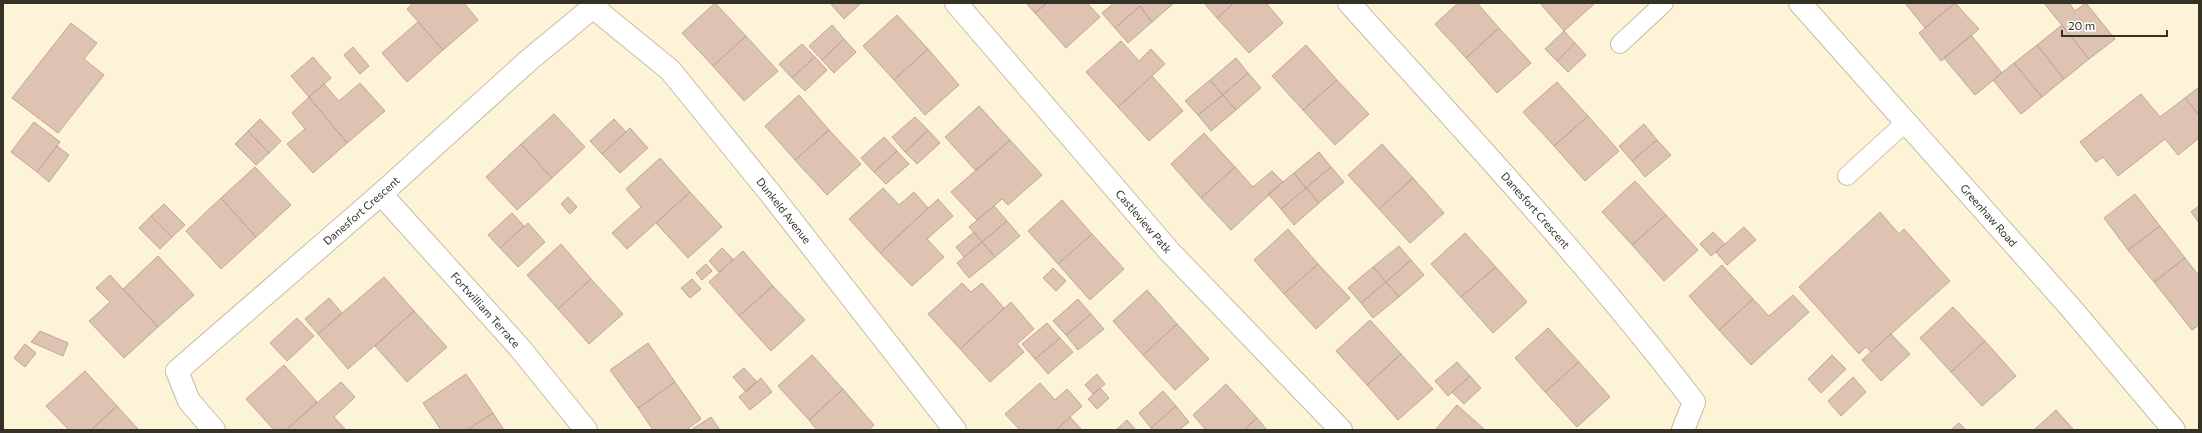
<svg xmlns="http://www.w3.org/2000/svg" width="2202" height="433" viewBox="0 0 2202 433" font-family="Commissioner,sans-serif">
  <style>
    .building { fill: #dec3b3; stroke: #c0a696 }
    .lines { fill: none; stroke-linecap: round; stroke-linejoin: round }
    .lane-casing { stroke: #c6bda2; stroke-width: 20 }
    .street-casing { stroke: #c6bda2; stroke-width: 24 }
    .secondary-casing { stroke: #c6bda2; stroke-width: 24 }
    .lane { stroke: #fff; stroke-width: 18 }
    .street { stroke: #fff; stroke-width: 22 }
    .secondary { stroke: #fff; stroke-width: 22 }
    .labels { text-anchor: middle; stroke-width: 3; stroke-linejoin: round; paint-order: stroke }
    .street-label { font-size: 11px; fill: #343126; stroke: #fff }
  </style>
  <rect width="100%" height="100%" fill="#fdf3d7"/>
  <path class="building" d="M413,3h51l14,17 -35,30 -36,-41z
    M715,3l31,33 -33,30 -31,-33z
    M830,3h31l-17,16z
    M1026,3h21l-12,10z
    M1047,3h40l13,14 -34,31 -31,-35z
    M1114,3h23l3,3 -25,22 -13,-15z
    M1144,3h30l-22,19 -12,-16z
    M1204,3h30l-17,15z
    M1234,3h32l17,20 -34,30 -32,-35z
    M1458,3h19l22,25 -33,30 -31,-34z
    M1540,3h55l-31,28z
    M1905,3h50l-30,25z
    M1955,3l24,26 -38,32 -22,-28z
    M2044,3h25l6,8 11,-8 29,36 -26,20z
    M1140,6l12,16 -24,21 -13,-15z
    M897,15l31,34 -34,31 -31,-34z
    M418,22l25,28 -36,32 -25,-29z
    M71,23l26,20 -13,16 20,16 -46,58 -46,-35z
    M832,25l12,14 -22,21 -13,-14z
    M2062,25l27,34 -25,20 -27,-34z
    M1499,28l32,35 -34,30 -31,-35z
    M1564,31l11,12 -18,18 -12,-12z
    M1971,35l31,38 -27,22 -31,-37z
    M746,36l32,35 -34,30 -31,-35z
    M844,39l12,13 -22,21 -12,-13z
    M1121,41l18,20 12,-12 14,15 -47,43 -32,-35z
    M1575,43l11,12 -18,17 -11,-11z
    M802,44l13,13 -23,21 -13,-14z
    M1306,45l31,35 -34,30 -31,-34z
    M2037,45l27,34 -22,18 -28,-34z
    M353,47l16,19 -9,8 -16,-19z
    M928,49l31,36 -34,30 -31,-35z
    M313,57l18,21 -22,19 -18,-21z
    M815,57l12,13 -22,21 -13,-13z
    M1236,58l12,15 -25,22 -13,-15z
    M2014,63l28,34 -21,17 -28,-34z
    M1248,73l13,15 -25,22 -13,-15z
    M1152,76l31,35 -34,30 -31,-34z
    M1210,80l13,15 -25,20 -13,-14z
    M1337,80l32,34 -34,31 -32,-35z
    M1557,82l31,34 -34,30 -31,-34z
    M360,83l25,28 -38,32 -38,-46 15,-13 15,17z
    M2199,87v28l-14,-17z
    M2141,94l19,23 25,-19 14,17v23l-21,17 -13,-16 -47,37 -15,-19 -7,5 -16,-20z
    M799,95l30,35 -34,30 -30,-34z
    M1223,95l13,15 -25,21 -13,-16z
    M309,97l38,46 -34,30 -26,-29 18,-15 -13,-16z
    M979,106l31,34 -34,31 -31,-34z
    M554,114l31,33 -33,31 -31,-34z
    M1588,116l31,35 -34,30 -31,-35z
    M915,117l13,13 -23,22 -13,-15z
    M260,119l21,22 -12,12 -21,-22z
    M614,119l12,13 -24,22 -12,-13z
    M34,122l26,20 -23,30 -26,-20z
    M1644,124l13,16 -25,21 -13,-15z
    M630,128l18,20 -28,25 -18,-19z
    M829,130l32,34 -34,31 -32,-35z
    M928,130l12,13 -23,21 -12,-12z
    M248,131l21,22 -13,12 -21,-21z
    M1204,133l31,34 -34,31 -30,-34z
    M884,137l13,14 -23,21 -13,-14z
    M1010,140l32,35 -34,30 -6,-6 -25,21 -26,-28z
    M1657,140l14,15 -26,22 -13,-16z
    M521,144l31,34 -35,32 -31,-33z
    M1382,144l31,34 -34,31 -31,-34z
    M57,146l12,9 -20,27 -12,-10z
    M897,151l12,13 -23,20 -12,-12z
    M1319,152l12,15 -25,21 -12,-15z
    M660,158l30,34 -63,57 -15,-16 29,-26 -15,-18z
    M255,167l36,38 -35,32 -35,-39z
    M1235,167l18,20 19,-16 11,11 -52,48 -30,-32z
    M1331,167l13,15 -25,21 -13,-15z
    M1294,173l12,15 -25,21 -13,-15z
    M1413,178l31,35 -34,30 -31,-34z
    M1635,181l31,34 -34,30 -30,-33z
    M883,188l16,17 15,-13 14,16 -48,45 -31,-34z
    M1306,188l13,15 -25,22 -13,-16z
    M690,192l32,35 -34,31 -32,-35z
    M2135,194l25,32 -32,24 -24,-32z
    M568,197l9,10 -7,7 -9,-10z
    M221,198l35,39 -35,32 -35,-38z
    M938,199l15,17 -26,23 17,18 -32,29 -32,-33z
    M1062,200l30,34 -34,30 -30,-33z
    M164,204l21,21 -13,12 -21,-21z
    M994,206l13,15 -25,21 -13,-15z
    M2199,206v17l-8,-11z
    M1880,212l19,22 5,-5 46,52 -79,71 -5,-5 -7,7 -60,-67z
    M512,213l12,13 -24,22 -12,-13z
    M1666,215l32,35 -34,31 -32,-36z
    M151,216l21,21 -12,12 -21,-21z
    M1007,221l13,15 -25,21 -13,-15z
    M528,223l17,19 -27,25 -18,-19z
    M2160,226l25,32 -31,24 -26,-32z
    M1744,227l12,13 -29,25 -11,-13z
    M1288,229l30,35 -34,30 -30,-34z
    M974,232l8,10 -18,15 -8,-10z
    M1713,232l12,12 -14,12 -11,-12z
    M1465,233l31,34 -35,30 -30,-33z
    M1092,234l32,35 -34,31 -32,-36z
    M982,242l13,15 -26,21 -12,-15z
    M561,244l30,35 -33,30 -31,-34z
    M1399,246l12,14 -25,22 -13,-15z
    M722,248l11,11 -14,13 -10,-11z
    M743,251l30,35 -34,30 -30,-34z
    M158,256l36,39 -36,32 -35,-38z
    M2185,258l14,18v49l-7,5 -38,-48z
    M1411,260l13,15 -25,22 -13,-15z
    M706,264l6,7 -10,9 -6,-7z
    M1318,264l32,34 -34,31 -32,-35z
    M1722,265l31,34 -34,31 -30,-34z
    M1373,267l13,15 -25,21 -13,-15z
    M1496,267l31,35 -34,31 -32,-36z
    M1053,268l13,13 -10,10 -13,-13z
    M110,275l48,52 -34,31 -35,-37 21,-19 -14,-14z
    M384,277l30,34 -66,58 -30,-35z
    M591,279l32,35 -34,30 -31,-35z
    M692,279l9,10 -11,9 -9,-10z
    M1386,282l13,15 -26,21 -12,-15z
    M962,283l9,9 11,-9 22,25 -44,41 -32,-35z
    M773,286l32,34 -34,31 -32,-35z
    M1147,290l30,34 -34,31 -30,-34z
    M1793,295l16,17 -58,53 -32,-35 34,-31 16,17z
    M329,298l13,15 -24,21 -13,-15z
    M1078,299l13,15 -25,21 -13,-14z
    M1011,302l23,27 -17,15 7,8 -34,30 -30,-33z
    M1953,307l32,34 -34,31 -31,-34z
    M414,311l33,36 -40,35 -32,-36z
    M1091,314l13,15 -26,21 -12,-15z
    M297,318l17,18 -27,25 -17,-18z
    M1370,320l31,34 -34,31 -31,-34z
    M1047,323l13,15 -25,21 -13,-15z
    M1177,324l32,35 -34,31 -32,-35z
    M1548,328l31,34 -34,30 -30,-34z
    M40,331l28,12 -5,13 -32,-14z
    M1891,334l19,20 -29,27 -19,-21z
    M1060,338l13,14 -25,22 -13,-15z
    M1985,341l31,35 -34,30 -31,-34z
    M648,343l27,39 -37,26 -28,-38z
    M25,344l11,9 -11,14 -11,-9z
    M1401,354l32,35 -35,31 -31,-35z
    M812,355l31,34 -34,31 -31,-34z
    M1832,355l14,14 -25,24 -13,-14z
    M1457,362l13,14 -22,20 -13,-15z
    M1579,362l31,35 -33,30 -32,-35z
    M284,365l33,37 -31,28h-12l-28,-31z
    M744,368l13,14 -11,10 -13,-15z
    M85,371l32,35 -26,24h-22l-23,-24z
    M466,374l27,39 -26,17h-26l-18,-27z
    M1097,374l8,10 -12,10 -8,-9z
    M1470,376l11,12 -17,16 -12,-12z
    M1853,377l13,15 -25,24 -13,-15z
    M761,378l11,14 -22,18 -11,-13z
    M341,382l14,15 -21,20 12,13h-60z
    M675,382l26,37 -15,11h-33l-15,-22z
    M1040,383l15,17 12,-11 15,17 -26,24h-36l-15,-16z
    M1226,384l31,34 -13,12h-38l-13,-15z
    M1100,388l9,10 -12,11 -9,-10z
    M843,389l31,36 -6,5h-51l-8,-10z
    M1163,391l13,15 -25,22 -12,-15z
    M1457,405l28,25h-50z
    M117,406l22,24h-48z
    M1176,406l13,16 -10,8h-26l-2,-2z
    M2056,410l18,20h-40z
    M493,413l11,17h-37z
    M711,417l9,13h-29z
    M1070,417l12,13h-26z
    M1257,418l10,12h-23z
    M1127,420l9,10h-20z
    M1959,423l7,7h-15z"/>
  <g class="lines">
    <g class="lane-casing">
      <path id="lane" d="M1620,44l44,-41
        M1847,176l60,-55"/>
    </g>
    <g class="street-casing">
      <g id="street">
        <path id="s1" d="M956,3l213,248 172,179"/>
        <path id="s2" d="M1349,3c118,131 238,259 345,399l-11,28"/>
        <path id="s3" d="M594,8l76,62 100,123 185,237"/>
        <path id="s4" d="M381,194l138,153 67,83"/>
        <path id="s5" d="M214,430l-25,-29 -12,-30 204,-177 148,-134 69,-57"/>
      </g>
    </g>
    <g class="secondary-casing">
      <g id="secondary">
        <path id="s6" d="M1800,3l270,304 104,123"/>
      </g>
    </g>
    <use href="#lane" class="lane"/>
    <use href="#street" class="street"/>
    <use href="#secondary" class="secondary"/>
  </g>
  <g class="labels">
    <g class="street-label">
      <text dy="4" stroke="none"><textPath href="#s5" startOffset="315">Danesfort Crescent</textPath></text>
      <text dy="4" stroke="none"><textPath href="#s3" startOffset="279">Dunkeld Avenue</textPath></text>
      <text dy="4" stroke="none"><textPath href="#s2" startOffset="279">Danesfort Crescent</textPath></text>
      <text dy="4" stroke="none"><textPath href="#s6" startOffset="284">Greenhaw Road</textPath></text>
      <text dy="4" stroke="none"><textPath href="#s1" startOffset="288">Castleview Patk</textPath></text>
      <text dy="4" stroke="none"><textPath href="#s4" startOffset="156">Fortwilliam Terrace</textPath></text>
    </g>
  </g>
  <rect width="2202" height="433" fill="none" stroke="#343126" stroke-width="8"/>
  <path d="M2062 30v6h105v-6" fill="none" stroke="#343126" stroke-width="2"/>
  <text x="2068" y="30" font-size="12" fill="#343126" stroke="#ffffff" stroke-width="3" paint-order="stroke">20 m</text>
</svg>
